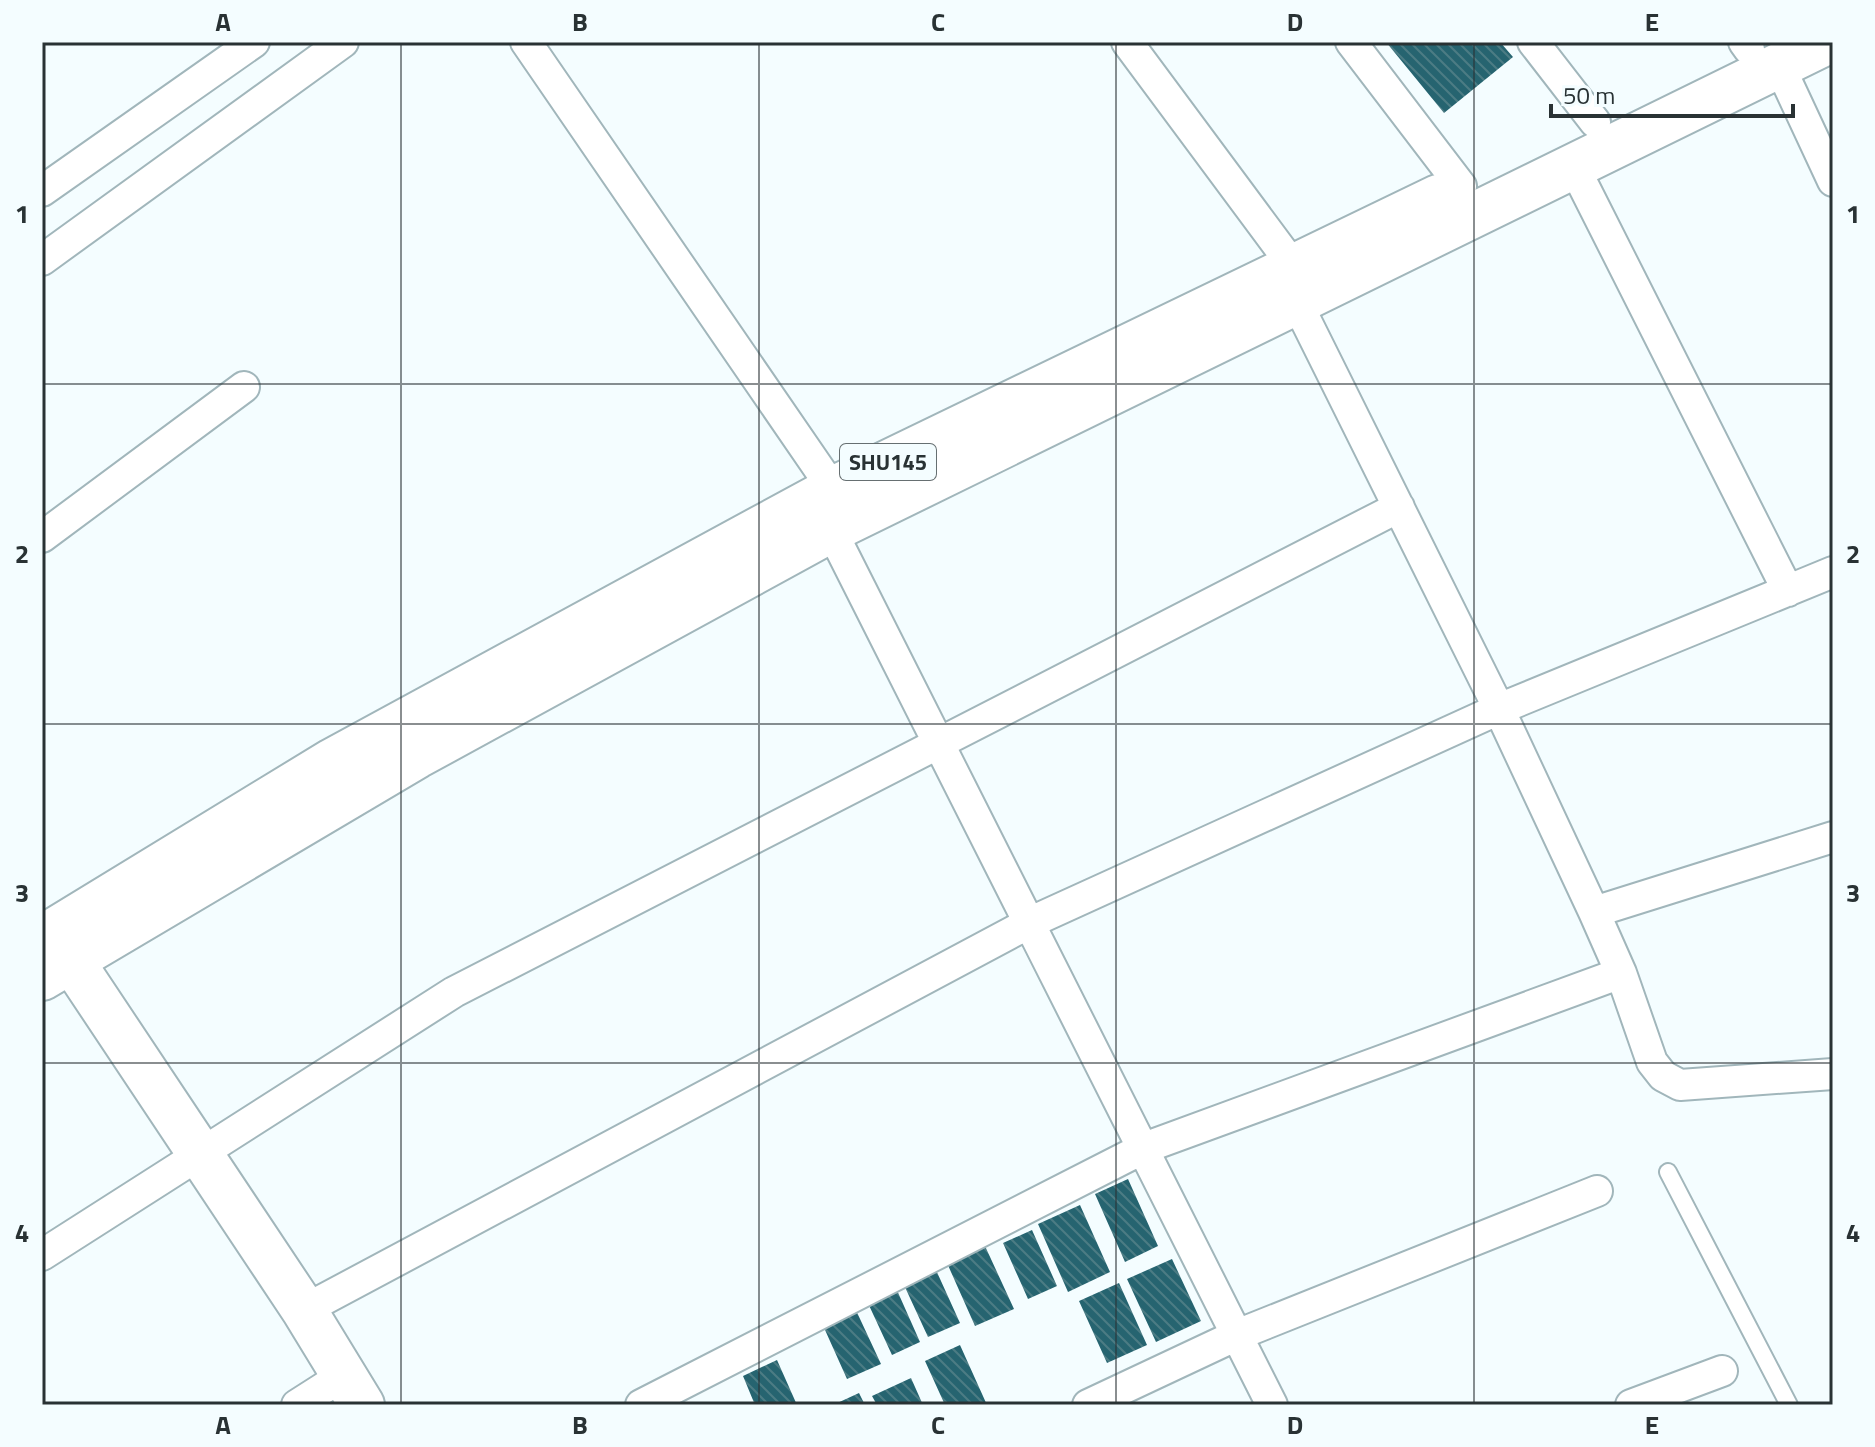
<svg xmlns="http://www.w3.org/2000/svg" width="1875" height="1447" viewBox="0 0 1875 1447" font-family="'Titillium Web',sans-serif">
  <style>
    .building { fill: url(#building-back-hatch) }
    .lines { fill: none; stroke-linecap: round; stroke-linejoin: round }
    .lane-casing { stroke: #a1b6bb; stroke-width: 20 }
    .street-casing { stroke: #a1b6bb; stroke-width: 34 }
    .secondary-casing { stroke: #a1b6bb; stroke-width: 48 }
    .primary-casing { stroke: #a1b6bb; stroke-width: 48 }
    .lane { stroke: #fff; stroke-width: 16 }
    .street { stroke: #fff; stroke-width: 30 }
    .secondary { stroke: #fff; stroke-width: 44 }
    .primary { stroke: #fff; stroke-width: 44 }
    .grid { fill: none; stroke: #293234; stroke-width: 2; stroke-opacity: 0.55 }
    .labels { text-anchor: middle; stroke-width: 8; stroke-linejoin: round; paint-order: stroke }
    .shield { fill: #f4fdff; stroke: #666f71; stroke-width: 2 }
    .shield-label { font-size: 22px; font-weight: bold; fill: #293234 }
    .neatline { fill: none; stroke: #293234; stroke-width: 3 }
    .grid-label { font-size: 26px; text-anchor: middle; font-weight: bold; fill: #293234 }
  </style>
  <defs>
    <pattern id="building-back-hatch" width="6" height="6" patternUnits="userSpaceOnUse" patternTransform="scale(2)"><rect width="6" height="6" fill="#266470"/><path d="M-1 5l2 2M0 0l6 6M5-1l2 2" fill="none" stroke="#4c7c84"/></pattern>
  </defs>
  <rect width="100%" height="100%" fill="#f4fdff"/>
  <path class="building" d="M1386,42h114l13,15 -69,56z
    M1128,1179l30,67 -33,16 -30,-68z
    M1080,1205l30,67 -42,20 -30,-68z
    M1032,1230l25,56 -29,13 -25,-56z
    M985,1246l29,63 -39,17 -28,-63z
    M1172,1259l29,62 -45,21 -29,-63z
    M936,1270l24,53 -32,14 -24,-52z
    M1119,1283l28,62 -40,18 -28,-62z
    M896,1288l24,54 -28,13 -25,-54z
    M854,1306l27,58 -34,15 -26,-58z
    M960,1345l27,60h-42l-20,-44z
    M777,1360l20,45h-42l-12,-29z
    M911,1378l12,27h-46l-5,-9z
    M859,1393l6,12h-32z"/>
  <g class="lines">
    <g class="lane-casing">
      <path id="lane" d="M1668,1172l121,233"/>
    </g>
    <g class="street-casing">
      <path id="street" d="M526,42l307,447
        M1127,42l167,225
        M1351,42l110,144
        M1533,42l62,80
        M1744,42l5,7
        M1778,63l55,118
        M1573,165l215,426
        M42,191l212,-149
        M42,260l301,-218
        M1296,301l203,408 95,203 27,61 31,89 11,14 17,9 153,-11
        M831,530l441,875
        M42,537l202,-150
        M1594,912l239,-75
        M42,1255l412,-263 945,-485
        M304,1310l727,-388 468,-213 334,-137
        M297,1405l47,-30
        M641,1405l503,-257 477,-175
        M1088,1405l149,-70 360,-144
        M1631,1405l91,-34"/>
    </g>
    <g class="secondary-casing">
      <path id="secondary" d="M71,960l233,350 58,95"/>
    </g>
    <g class="primary-casing">
      <path id="primary" d="M42,938l290,-177 501,-272 605,-292
        M42,978l375,-222 414,-226 996,-488"/>
    </g>
    <use href="#lane" class="lane"/>
    <use href="#street" class="street"/>
    <use href="#secondary" class="secondary"/>
    <use href="#primary" class="primary"/>
  </g>
  <path class="grid" d="M401,42v1363M759,42v1363M1116,42v1363M1474,42v1363M42,384h1791M42,724h1791M42,1063h1791"/>
  <g class="labels">
    <rect class="shield" x="840" y="444" width="96" height="36" rx="6"/>
    <g class="shield-label">
      <text x="888" y="470">SHU145</text>
    </g>
  </g>
  <rect width="1875" height="1447" fill="none" stroke="#f4fdff" stroke-width="88"/>
  <path d="M1551 104v12h242v-12" fill="none" stroke="#293234" stroke-width="4"/>
  <text x="1563" y="104" font-size="24" fill="#293234" stroke="#f4fdff" stroke-width="6" paint-order="stroke">50 m</text>
  <rect x="44" y="44" width="1787" height="1359" class="neatline"/>
  <g class="grid-label">
    <text x="223" y="31">A</text>
    <text x="580" y="31">B</text>
    <text x="938" y="31">C</text>
    <text x="1295" y="31">D</text>
    <text x="1652" y="31">E</text>
    <text x="22" y="223">1</text>
    <text x="1853" y="223">1</text>
    <text x="22" y="563">2</text>
    <text x="1853" y="563">2</text>
    <text x="22" y="902">3</text>
    <text x="1853" y="902">3</text>
    <text x="22" y="1242">4</text>
    <text x="1853" y="1242">4</text>
    <text x="223" y="1434">A</text>
    <text x="580" y="1434">B</text>
    <text x="938" y="1434">C</text>
    <text x="1295" y="1434">D</text>
    <text x="1652" y="1434">E</text>
  </g>
</svg>
